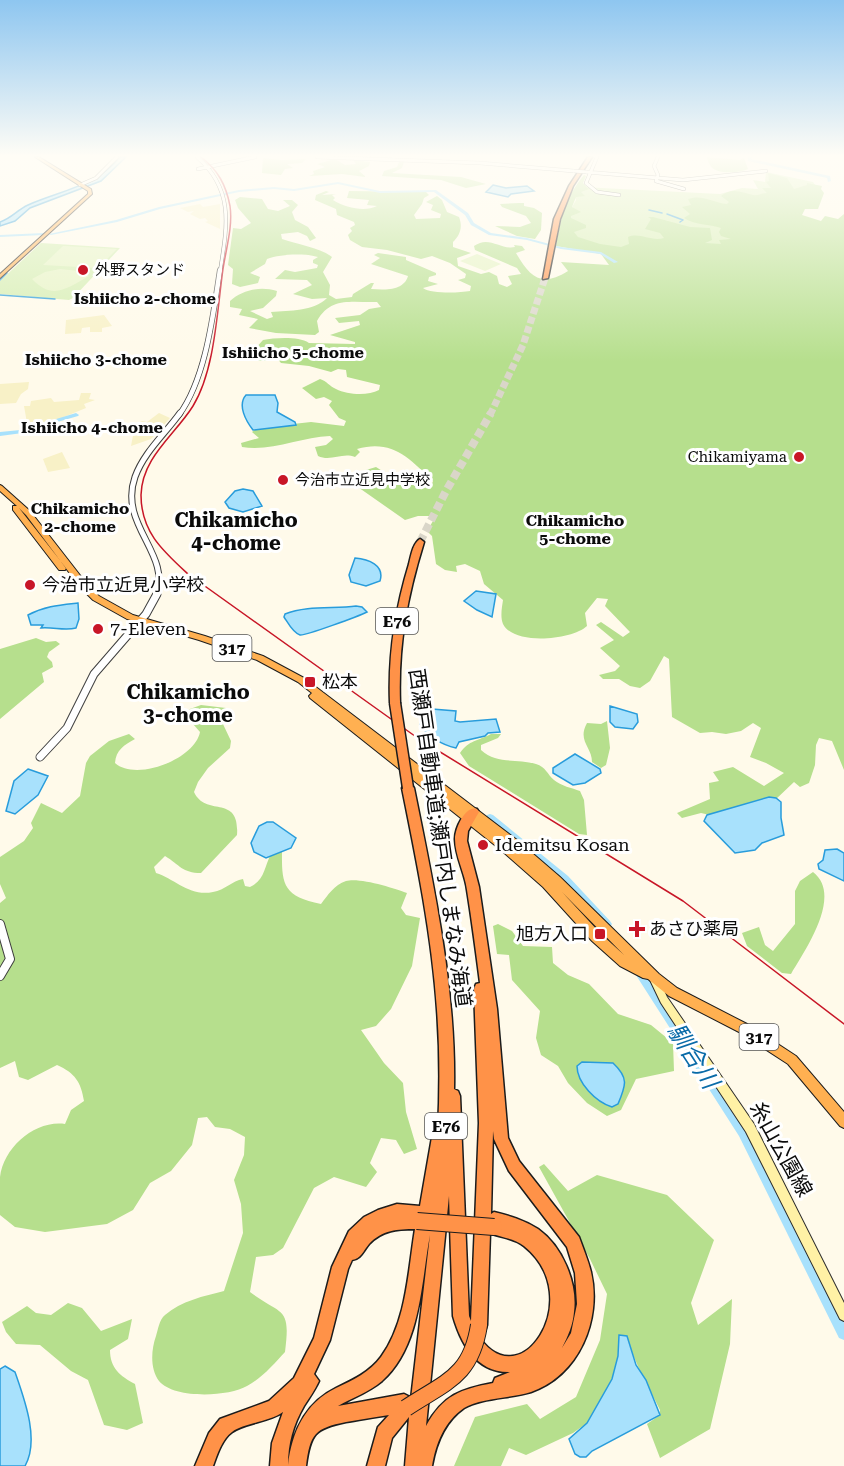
<svg xmlns="http://www.w3.org/2000/svg" width="844" height="1466" viewBox="0 0 844 1466" font-family="'Roboto Serif','Noto Sans JP',serif">
  <style>
    .farmland { fill: #f8f1c7 }
    .green { fill: #d3edaf }
    .forest { fill: #b6df8d }
    .pitch { fill: #e5f3c2 }
    .water { fill: #a8e1fc; stroke: #289cdb; stroke-width: 1.5 }
    .lines { fill: none; stroke-linecap: round; stroke-linejoin: round }
    .stream { stroke: #289cdb; stroke-width: 1.5 }
    .river { fill: #a8e1fc; fill-rule: evenodd }
    .motorway-tunnel-far1 { stroke: #dad6c9; stroke-width: 7; stroke-dasharray: 7 3; stroke-linecap: butt }
    .motorway-tunnel { stroke: #dad6c9; stroke-width: 8; stroke-dasharray: 8 4; stroke-linecap: butt }
    .tertiary-far4-casing { stroke: #3e3e3e; stroke-width: 4 }
    .tertiary-far3-casing { stroke: #3e3e3e; stroke-width: 6 }
    .tertiary-far2-casing { stroke: #3e3e3e; stroke-width: 7 }
    .tertiary-far1-casing { stroke: #3e3e3e; stroke-width: 9 }
    .tertiary-casing { stroke: #3e3e3e; stroke-width: 10 }
    .secondary-casing { stroke: #2d2d2d; stroke-width: 2 }
    .trunk-casing { stroke: #1c1c1c; stroke-width: 2 }
    .motorway-casing { stroke: #1c1c1c; stroke-width: 3 }
    .tertiary-far4 { stroke: #fff; stroke-width: 3 }
    .tertiary-far3 { stroke: #fff; stroke-width: 4.5 }
    .tertiary-far2 { stroke: #fff; stroke-width: 5 }
    .tertiary-far1 { stroke: #fff; stroke-width: 7 }
    .tertiary { stroke: #fff; stroke-width: 8 }
    .secondary { fill: #fff1a5; fill-rule: evenodd }
    .trunk { fill: #ffb051; fill-rule: evenodd }
    .motorway { fill: #ff9248; fill-rule: evenodd }
    .rail { stroke: #c81627; stroke-width: 1.5 }
    .tertiary-bridge-casing { stroke: #3e3e3e; stroke-width: 4; stroke-linecap: butt }
    .motorway-bridge-far1-casing { stroke: #1c1c1c; stroke-width: 13; stroke-linecap: butt }
    .motorway-bridge-casing { stroke: #1c1c1c; stroke-width: 18; stroke-linecap: butt }
    .tertiary-bridge { stroke: #fff; stroke-width: 3 }
    .motorway-bridge-far1 { stroke: #ff9248; stroke-width: 10 }
    .motorway-bridge { stroke: #ff9248; stroke-width: 16 }
    .poi-dot { fill: #c81627; stroke: #fff; stroke-width: 2 }
    .labels { text-anchor: middle; stroke-width: 6; stroke-linejoin: round; paint-order: stroke }
    .far-poi-label { font-size: 15px; fill: #0b0b0b; stroke: #fff; text-anchor: start }
    .far-neighbourhood-label { font-size: 16px; font-weight: bold; fill: #0b0b0b; stroke: #fff }
    .shield { fill: #fff; stroke: #545454; stroke-width: 1.5 }
    .shield-label { font-size: 16px; font-weight: bold; fill: #0b0b0b }
    .poi-label { font-size: 18px; fill: #0b0b0b; stroke: #fff; text-anchor: start }
    .neighbourhood-label { font-size: 20px; font-weight: bold; fill: #0b0b0b; stroke: #fff }
    .near-street-label { font-size: 21px; fill: #0b0b0b; stroke: #fff }
    .near-water-label { font-size: 24px; font-style: italic; fill: #096ba8; stroke: #fff }
  </style>
  <rect width="100%" height="100%" fill="#fffaea"/>
  <path class="farmland" d="M200,204l3,3 17,-3v25l-15,-7 3,-1 -3,-3 -5,1 -10,-5 4,-3 -6,1 -8,-4z
    M104,315l8,11 -10,2v4h-12v-5l-8,1 -1,5 -16,1 1,-14z
    M29,382l-1,7 -7,5 -5,9 -16,1v-20z
    M81,393h10l-2,6 6,1 -11,4 2,4 -32,13 -27,2 -3,-17h6l1,-5 20,-3 3,4 25,-2z
    M159,413l11,5 -19,21 -20,7 4,-21 7,-4 5,1z
    M62,452l8,16 -22,4 -5,-13z"/>
  <path class="green" d="M766,172l47,10 9,13 -18,13 -34,48 -163,-4 -46,-22 13,-21 -2,-2 4,-7 -2,-6 7,-7 139,7 22,-6 16,1 -5,-9 12,2z
    M41,243l79,5 -47,50 -4,2 -69,-6v-13z"/>
  <path class="forest" d="M706,157l34,3 4,-2 4,11c-8,4 -33,6 -38,-4 -2,-3 -2,-6 -4,-8z
    M263,158l19,2 24,-1 -4,4 -15,1 6,4 -8,1 -4,6 -19,-2z
    M335,159l10,6 11,-1 -3,-4 17,2 -1,4 -10,5 7,6 -24,-3 -33,2 5,-2 -1,-3 12,-4 -8,-3z
    M399,162h5l-2,6 -10,5 69,4 25,7 -20,4 -25,-8 -59,-4 2,-5 13,-4z
    M768,173l19,5 7,11 13,-4v-2l15,3 -1,3 3,4 -6,16h-13l-3,6 19,6 4,-5 13,3 6,-5v556l-12,-29 -13,-3 -3,7 -1,20 -6,18 -9,4 -6,-5 -20,19 -60,15 -13,-3 -19,5 -5,-5 33,-14 -1,-16 10,-2 -6,-9 20,-5 31,19 20,-13 -18,-10 -16,-6 11,-29 -8,-5 -12,8 -15,3 -14,-2 -12,1 -28,-16 -3,-58 -5,-3 -14,25 -10,7 -10,-2 -11,-7h-16l-4,-4 16,-4 5,-5 -20,-18 14,-8 -18,-15 5,-3 22,15 7,-5 -25,-26 3,-7 -11,-1 -12,15 2,13c-15,14 -73,20 -84,-2 -3,-7 -1,-17 0,-24l-19,-16 -4,-13 -15,-7 -9,2 1,6 -12,-2 -9,-6 -4,-28 -5,-5 9,-15h-18l-13,4 -50,-35v-8l9,-2 2,-5 10,-3 19,12 36,8 2,-6c-24,-23 -41,-42 -76,-32l3,3 -5,5c-13,-5 -24,5 -37,-1l-3,-9 11,-2 7,-6 -3,-3c-29,1 -59,16 -88,11l-1,-4 18,-5 -7,-6 5,-4 54,-6 33,4 2,-5 -7,-3 -10,-13 3,-4 -8,-4 -8,2 -14,-11 18,-9c7,2 9,7 16,10 12,6 32,7 43,1l1,-5 -33,-8 -1,-7 -8,-1 -7,3 -22,-6 -28,-3 -6,-7h-6l-4,5h-7l-1,-3h-19l2,-4 15,-5 8,-9c12,-2 35,-4 46,3l46,1v-2l-25,-7 30,-10 -1,-4 -20,2 -4,-5 25,-3 9,-6 12,-2 -4,-5c-24,1 -46,-6 -60,19l2,11 -4,3 -39,-2 -27,-5 9,-9 -19,-4 3,-6 -12,-2v-6c12,-11 30,-15 47,-10l-1,5 -13,12 -13,3 17,8 6,-2 -2,-5c19,-2 42,0 56,-14l-15,1 -19,-5 19,-9 -5,-5 -32,-1 10,-9 10,2 22,-4 1,-3 -5,-2v-3l5,-3c-13,-4 -38,-3 -51,2l-2,5 -15,9 10,4 -2,6 -18,4 -8,-3 1,-15 -5,-4 5,-37 8,1 10,-6 -13,-15 -3,-8 5,-3 22,2 6,10 10,2 12,-5 -7,-6h9l6,5 -6,7 3,8 13,7 8,11 -6,3 -3,-5 -9,-4 -17,2 1,5c14,5 39,9 50,18l-9,15 7,13 -1,10 7,4 16,-2 1,-3 18,-11h3l-3,6c13,1 33,2 37,-13l-37,-12 9,-6 -6,-3 4,-2 28,4v3l30,13v2l-7,2 -1,4 10,3 -15,4c8,6 36,5 47,3l1,-5 -13,-6 7,-2 1,-4 -16,-11 -18,-7 -11,3 -34,-9 -25,-3 -12,-7 -2,-5 4,-4 -2,-3 5,-3 -1,-3 -17,-7 -1,-6 -21,-9 1,-5 10,-4 3,1 -7,3 14,-1 -4,1 3,3 -2,2c13,8 32,12 44,6l-10,-1 2,-5 -22,-2 2,-7 77,1 3,3 -5,3 -2,6 -8,11 2,4 24,-1 1,-4 -10,-4 2,-5 -7,-3 11,-6 5,4 5,12 12,5c4,10 1,18 -6,25v5l18,6 -14,5 1,8 23,8 8,-2 8,4 2,8 8,3 5,-3 -4,-8 13,-2 -4,-6 -42,-18 -1,-4c15,-11 26,4 41,1l-1,-2 8,1 3,4 -9,3c14,24 25,35 52,18l-7,-9 48,3 -8,-11 -45,-8c6,-31 8,-46 28,-71l2,1 -3,7 6,6 -8,3 4,4 -9,1 -4,10 9,5 -10,4v2l15,7v3l-12,4 4,5 22,7 21,3 8,-3 -1,-7c12,-5 23,5 36,1l-4,-5 -15,-4 6,-10 -3,-2h5l37,10 20,1 2,12 -7,3 16,1 -2,-4 12,-1 -10,-3 -2,-4 2,-4c-11,-4 -27,-3 -37,-10l6,-4 -8,-7 9,-2 -3,-6c13,-5 24,3 39,5l2,-2 -8,-6c10,-9 21,-4 32,-1 5,1 9,-2 14,-2l-5,-5h9l-5,-6 3,-1z
    M519,203h5v3l10,2 8,5 -1,17 -6,9 -18,-3 -22,-10 25,1 11,-4 -5,-7 -24,-9 -2,-3z
    M36,638l10,4 10,-1 4,3 -11,8 -2,5 5,5 1,5 -11,6 2,9 -44,37v-70z
    M201,705l25,3 1,4 -5,10 9,19 -1,7 -22,20 -10,14 -4,10c12,26 46,1 43,43l-36,38c-19,0 -21,-8 -36,-17l-11,11 2,6c19,6 34,24 57,19 12,-2 19,-11 30,-13l2,7 5,1c15,-7 14,-20 21,-33 2,-4 8,-7 11,-10 0,37 -3,52 39,60 7,-9 13,-19 25,-23 13,-4 48,7 61,12l-6,15 5,7 14,3 -8,48 -21,43 -15,17 -15,4 23,33 19,20 3,29 11,37 -13,5 -8,-14 -15,-2 -11,25 7,9 -11,15 -32,-10 -20,11 -31,60 -10,7 -17,2 -6,35c32,24 41,13 35,60 -11,12 -23,26 -38,34 -19,11 -73,13 -88,-5 -9,-12 -8,-31 -3,-45 2,-6 3,-16 9,-21 16,-14 39,-19 59,-24l19,-58 -2,-29 -7,-24 10,-25 1,-18 -15,-8 -15,-2 -8,-10 -9,1 -6,27 -21,26 -21,12 -17,27 -26,14 -62,8 -30,-5 -15,-12c0,-12 0,-26 0,-38 4,-30 35,-57 65,-53l6,-14 13,-9c-3,-19 -9,-28 -27,-36l-29,15 -9,-3 -4,-16 -15,7v-165l6,-5 -6,-14v-27l24,-16 9,-13 -2,-5 10,-20 21,10 18,-17 6,-33 4,-7 19,-15 20,-7 6,5c-11,6 -19,11 -20,24 21,19 80,-4 85,-31l-7,-8 -8,-5 5,-10z
    M607,721l3,27 -4,17 -5,3 -9,-6c0,-15 -15,-21 -5,-39l14,1z
    M491,734h10l-3,4 -17,7v5c16,15 36,8 55,14 10,3 11,10 18,16 7,6 18,8 26,11l4,9 3,35 -8,-1 -110,-68 -9,-13c9,-13 18,-12 31,-19z
    M813,872c30,23 -7,77 -22,102l-9,-1 -35,-27 -5,-13 17,-6 6,18 8,6 22,-27v-33l5,-10z
    M498,924l14,7 11,15 29,1 1,16 15,12 21,9 29,30 33,11 22,18 1,28 -38,8 -15,31 -14,6 -20,-13 -19,-20 -10,-17 -17,-11 -5,-17 4,-27 -28,-31 -3,-25 -12,-1 -4,-28z
    M544,1164l24,27 29,-16 70,20 47,45 -23,63 7,22 34,-26 -2,45 -20,85 -50,29 -13,-34 13,-9v-5c-12,-25 -26,-47 -33,-74l-8,-1 -1,21 -6,23 -25,44 -14,10 -47,22 -17,-7 -8,18h-47l21,-49 52,-13 13,15 36,-22 24,-57 7,-46 -17,-35 -51,-92z
    M68,1303l14,5 19,23 31,-12 -4,20 -18,11c0,18 10,26 25,34l8,39 -16,7 -23,-5 -16,-45 -17,-9 -31,-26 -24,-1 -10,-12 -4,-10 25,-16 9,7 15,2z"/>
  <path class="pitch" d="M63,246h1l53,3 -19,19 -55,-3z
    M477,254l24,10 -16,7 -25,-10z
    M60,269l19,2 10,5c-22,12 -36,25 -57,3l13,-7z"/>
  <path class="water" d="M120,157h6l-25,24 -71,27 -15,13 -15,5v-4c12,-4 17,-12 28,-17 34,-15 67,-18 92,-48z
    M493,185l13,3 21,-2 7,5 -23,3 -3,3 -22,-5z
    M246,395h29l3,8 -1,9 18,10 1,3 -43,5c-7,-9 -16,-25 -7,-35z
    M243,489l10,2 9,15 -19,6 -14,-4 -4,-6 10,-11z
    M355,558c13,1 30,7 25,23l-14,5 -15,-4 -2,-7z
    M476,591l20,3 -4,23 -15,-7 -13,-9z
    M78,603l1,16 -3,9c-11,3 -22,-1 -35,0l2,-3h-12l-3,-10c17,-9 32,-10 50,-12z
    M356,606l6,1 5,5c-8,4 -62,24 -67,23 -7,-2 -12,-12 -16,-18l1,-3c22,-9 49,-5 71,-8z
    M610,706l27,8 1,8 -5,7 -18,-2 -5,-5z
    M432,709l24,2 -1,10 5,1 36,-3 4,13 -12,1 -3,3 -26,6 -3,6c-14,-3 -29,-12 -36,-24z
    M575,754l25,15 1,4 -16,10 -12,2 -20,-12v-5z
    M28,769l20,7 -10,19 -23,19 -9,-3 8,-30z
    M769,797l7,1 5,4v16l3,17 -22,8 -7,7 -20,3 -31,-32 3,-6z
    M267,822h6l23,16 -5,10 -25,10 -12,-6 -3,-9 8,-17z
    M837,849l7,4v28l-25,-12 -1,-5 5,-4 2,-10z
    M582,1062l31,1c16,15 13,22 5,41l-6,3c-16,-5 -35,-24 -35,-41z
    M619,1335l8,1 9,29 10,15 14,35 -68,36 -6,6h-6l-5,-3 -6,-15 18,-16 25,-44 6,-23z
    M5,1366l10,6c9,26 25,68 10,94h-25v-97z"/>
  <g class="lines">
    <path class="stream" d="M649,210l13,3
      M667,214l16,6 -3,2
      M0,280l7,-7
      M0,295l55,4"/>
    <path class="river" d="M748,157h4l-1,2 79,17 1,5 -3,1 -1,-4 -79,-17z
      M338,182l42,9 56,-1 32,23 6,10 17,10 36,5 34,9 40,5 17,10 -4,1 -14,-9 -39,-5 -34,-9 -38,-5 -18,-10 -6,-10 -31,-23 -54,1 -42,-9 -44,7 -20,-2 -35,3 -79,17 -43,13 -66,13 -2,-1 67,-14 43,-13 80,-17 35,-3 20,2z
      M44,233l-1,2 -43,2v-2z
      M76,413l3,2 -1,1 -31,9 -2,5 -45,6v-4l41,-4 2,-5z
      M490,814l3,1 75,61 42,45 2,3 -2,3 -3,2 -3,-2 -42,-45 -75,-61 -1,-3 1,-3z
      M638,964l4,2 105,162 97,191v21l-5,-2 -100,-202 -105,-164 -1,-3 1,-3z"/>
    <path class="motorway-tunnel-far1" d="M490,415l33,-70 22,-67"/>
    <path class="motorway-tunnel" d="M420,542l26,-51 45,-78"/>
    <g class="tertiary-far4-casing">
      <path id="tertiary-far4" d="M197,157c38,33 30,70 23,115
        M317,157l163,6 94,8
        M597,157l-11,26 11,9 22,3
        M658,157l-4,9 4,9 -2,6 28,8
        M198,169l57,-12
        M586,172l97,8 83,-9
        M80,185l16,-7 21,-21"/>
    </g>
    <g class="tertiary-far3-casing">
      <path id="tertiary-far3" d="M179,415c27,-37 34,-100 41,-145"/>
    </g>
    <g class="tertiary-far2-casing">
      <path id="tertiary-far2" d="M156,595c16,-41 -38,-70 -21,-118 9,-25 30,-43 45,-64"/>
    </g>
    <g class="tertiary-far1-casing">
      <path id="tertiary-far1" d="M40,757l27,-29 27,-54 52,-60 11,-20"/>
    </g>
    <g class="tertiary-casing">
      <path id="tertiary" d="M0,924l10,35 -10,17"/>
    </g>
    <g class="secondary-casing">
      <path id="secondary" d="M655,975l3,2 9,20 87,127 90,179v18l-4,-2 -94,-187 -85,-129 -11,-23 2,-3z"/>
    </g>
    <g class="trunk-casing">
      <path id="trunk" d="M35,157h4l52,32 1,5 -92,84v-4l88,-80v-3z
        M0,485l2,1 28,25 56,72 13,13 34,19 72,21 58,20 41,22 213,162 43,37 99,97 18,14 70,36 49,32 48,56v16l-4,-2 -52,-62 -49,-32 -70,-36 -21,-17 -5,-1 -23,-12 -28,-25 -49,-54 -42,-37 -191,-152 -1,-2 3,-3 -14,-11 -41,-22 -58,-20 -72,-21 -34,-19 -13,-13 -54,-72 -7,-7 47,60 -1,2h-6l-46,-60v-4h4l-17,-15zM562,892l62,63 -24,-22z"/>
    </g>
    <g class="motorway-casing">
      <path id="motorway" d="M588,157h4l-19,29 -13,33 -12,59 -5,1 11,-60 15,-33z
        M420,539l4,3c-17,55 -26,103 -24,161l-5,4 -5,-4c-2,-48 5,-93 19,-139 2,-8 4,-21 11,-25z
        M408,783l4,2 2,3c20,99 42,200 40,301l4,2 2,5 9,220 2,5 8,-198 -5,-134 2,-5 4,-1c-4,-31 -8,-62 -13,-93 -2,-17 -12,-34 -12,-51 0,-10 10,-34 22,-30l2,3 -11,19 -1,10 12,46 18,122 11,129 11,23 60,76c4,11 9,23 12,35 11,48 -12,103 -60,120 -19,6 -51,6 -67,16 -20,14 -28,35 -32,58h-27l4,-49 -17,21 -7,28h-18l11,-39 11,-12c-15,2 -29,5 -43,7 -31,6 -36,12 -40,44h-36l2,-23 11,-31c-14,10 -39,11 -51,20 -10,7 -15,23 -19,34h-18l14,-33 11,-14 49,-18 25,-23 20,-40 18,-71 17,-36 15,-14 14,-7 19,-6 23,2 12,-69 2,-5 4,-2c2,-40 2,-80 -1,-120 -5,-74 -20,-148 -35,-222l2,-3zM493,1131l1,8 15,32 58,76 8,26 2,31 -6,29 -9,15c6,-12 11,-23 12,-36 4,-29 -12,-66 -36,-83 -14,-9 -28,-13 -44,-17l-3,2zM449,1196l4,120c8,28 24,57 57,56l-15,6 -2,5c-32,6 -50,12 -67,43zM415,1229c-7,42 -8,92 -34,128 -11,15 -28,23 -45,31 -31,15 -44,44 -48,77 0,-21 5,-40 16,-59 5,-8 11,-16 15,-25l-5,-7 16,-34 18,-71 4,-9c9,-1 11,-9 17,-16 13,-14 29,-15 46,-15zM490,1233c12,5 24,5 34,13 65,52 -6,158 -48,86l3,1 6,-2 2,-6zM430,1235l-19,164 -1,-2 -6,-3 -66,12c14,-8 31,-14 44,-25 39,-35 39,-98 48,-146z"/>
    </g>
    <use href="#tertiary-far4" class="tertiary-far4"/>
    <use href="#tertiary-far3" class="tertiary-far3"/>
    <use href="#tertiary-far2" class="tertiary-far2"/>
    <use href="#tertiary-far1" class="tertiary-far1"/>
    <use href="#tertiary" class="tertiary"/>
    <use href="#secondary" class="secondary"/>
    <use href="#trunk" class="trunk"/>
    <use href="#motorway" class="motorway"/>
    <path class="rail" d="M201,157c17,13 25,28 29,49 3,20 -4,43 -7,63 -6,42 -8,101 -30,137 -18,29 -51,51 -52,89 0,37 22,56 47,79l231,165 264,162 161,123"/>
    <g class="tertiary-bridge-casing">
      <path id="tertiary-bridge" d="M574,171l12,1"/>
    </g>
    <g class="motorway-bridge-far1-casing">
      <path id="motorway-bridge-far1" d="M395,703l13,85"/>
    </g>
    <g class="motorway-bridge-casing">
      <path id="motorway-bridge" d="M417,1221l77,6
        M406,1408c39,-26 65,-31 73,-83"/>
    </g>
    <use href="#tertiary-bridge" class="tertiary-bridge"/>
    <use href="#motorway-bridge-far1" class="motorway-bridge-far1"/>
    <use href="#motorway-bridge" class="motorway-bridge"/>
  </g>
  <linearGradient id="sky" x2="0" y2="1"><stop stop-color="#8ec6f0"/><stop offset="0.43" stop-color="#fffdf6"/><stop offset="1" stop-color="#fffdf6" stop-opacity="0"/></linearGradient>
  <rect width="844" height="362" fill="url(#sky)"/>
  <g class="poi-dot">
    <circle cx="83" cy="270" r="6"/>
    <circle cx="799" cy="457" r="6"/>
    <circle cx="283" cy="480" r="6"/>
    <circle cx="30" cy="585" r="6"/>
    <circle cx="98" cy="629" r="6"/>
    <rect x="304" y="676" width="12" height="12" rx="3"/>
    <circle cx="483" cy="845" r="6"/>
    <path d="M634 920h6v6h6v6h-6v6h-6v-6h-6v-6h6z"/>
    <rect x="594" y="928" width="12" height="12" rx="3"/>
  </g>
  <g class="labels">
    <g class="far-poi-label">
      <text x="95" y="275">外野スタンド</text>
      <text x="787" y="462" text-anchor="end">Chikamiyama</text>
      <text x="295" y="485">今治市立近見中学校</text>
    </g>
    <g class="far-neighbourhood-label">
      <text x="145" y="304">Ishiicho 2-chome</text>
      <text x="293" y="358">Ishiicho 5-chome</text>
      <text x="96" y="365">Ishiicho 3-chome</text>
      <text x="92" y="433">Ishiicho 4-chome</text>
      <text x="80" y="514">Chikamicho<tspan x="80" dy="18">2-chome</tspan></text>
      <text x="575" y="526">Chikamicho<tspan x="575" dy="18">5-chome</tspan></text>
    </g>
    <g class="shield">
      <rect x="376" y="608" width="42" height="26" rx="4.5"/>
      <rect x="212.5" y="635" width="39" height="26" rx="4.5"/>
      <rect x="739.5" y="1024" width="39" height="26" rx="4.5"/>
      <rect x="425" y="1113" width="42" height="26" rx="4.5"/>
    </g>
    <g class="shield-label">
      <text x="397" y="627">E76</text>
      <text x="232" y="654">317</text>
      <text x="759" y="1043">317</text>
      <text x="446" y="1132">E76</text>
    </g>
    <g class="poi-label">
      <text x="42" y="591">今治市立近見小学校</text>
      <text x="110" y="635">7-Eleven</text>
      <text x="322" y="688">松本</text>
      <text x="495" y="851">Idemitsu Kosan</text>
      <text x="649" y="935">あさひ薬局</text>
      <text x="588" y="940" text-anchor="end">旭方入口</text>
    </g>
    <g class="neighbourhood-label">
      <text x="236" y="527">Chikamicho<tspan x="236" dy="23">4-chome</tspan></text>
      <text x="188" y="699">Chikamicho<tspan x="188" dy="23">3-chome</tspan></text>
    </g>
    <g class="near-street-label">
      <text transform="translate(440 838) rotate(82)" y="7">西瀬戸自動車道;瀬戸内しまなみ海道</text>
      <text transform="translate(781 1149) rotate(61)" y="7">糸山公園線</text>
    </g>
    <g class="near-water-label">
      <text transform="translate(693 1056) rotate(57)" y="8">馴合川</text>
    </g>
  </g>
</svg>
